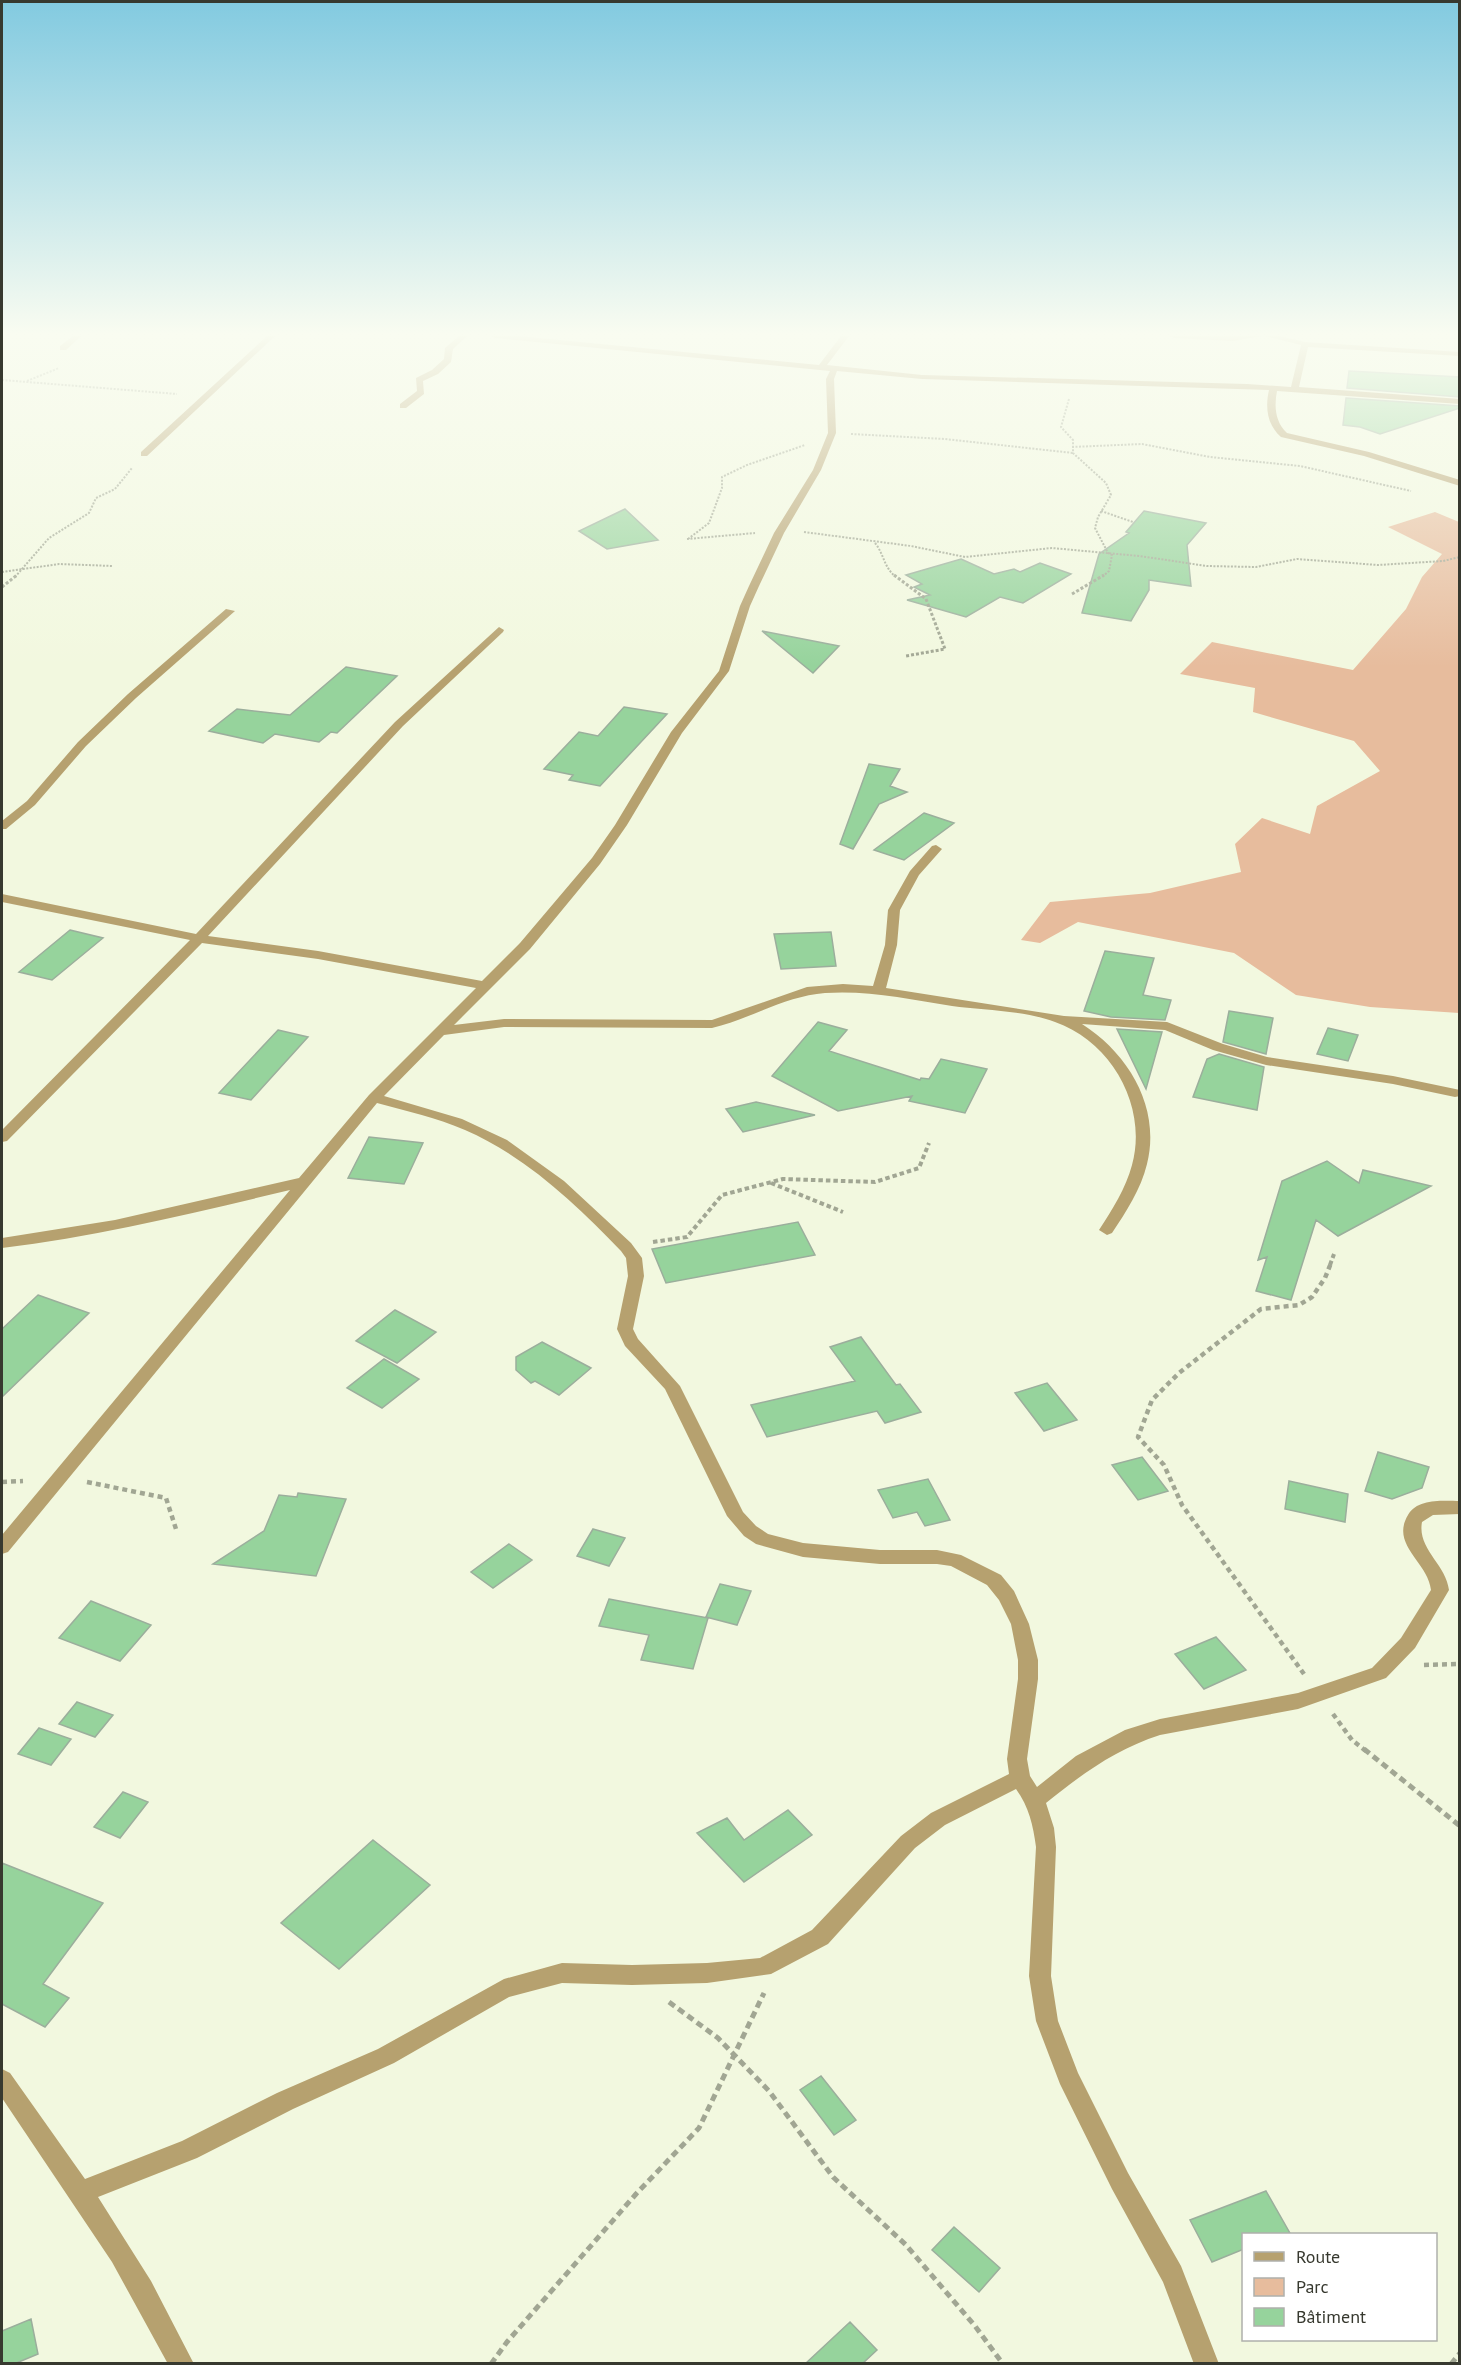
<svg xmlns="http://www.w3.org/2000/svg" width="1461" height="2365" viewBox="0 0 1461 2365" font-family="'PT Sans',sans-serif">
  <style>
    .green { fill: #e7bc9d }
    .building { fill: #96d39c; stroke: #9bae9c; stroke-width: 1.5 }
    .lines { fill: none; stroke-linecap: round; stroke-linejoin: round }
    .path-far4 { stroke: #a1a693; stroke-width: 2; stroke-dasharray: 2 1.5; stroke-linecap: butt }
    .path-far3 { stroke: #a1a693; stroke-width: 3; stroke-dasharray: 3 2; stroke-linecap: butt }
    .path-far2 { stroke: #a1a693; stroke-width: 4; stroke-dasharray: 4.5 3; stroke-linecap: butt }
    .path-far1 { stroke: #a1a693; stroke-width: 4.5; stroke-dasharray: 5 4; stroke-linecap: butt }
    .path { stroke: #a1a693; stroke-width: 5; stroke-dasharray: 7 4.5; stroke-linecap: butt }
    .minor { fill: #b6a16f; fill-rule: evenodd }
  </style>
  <rect width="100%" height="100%" fill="#f2f8df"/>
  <path class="green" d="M1435,512l24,10v491l-89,-6 -74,-12 -62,-42 -156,-31 -38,21 -19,-3 29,-38 100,-9 91,-21 -6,-28 27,-26 48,16 7,-28 63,-35 -26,-30 -101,-29 2,-24 -75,-14 32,-32 141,28 53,-61 16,-32 20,-23 -54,-27z"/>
  <path class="building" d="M1349,371l111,6v20l-113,-9z
    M1346,398l114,8v2l-80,26 -20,-7 -17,-2z
    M625,509l33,31 -51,9 -28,-18z
    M1144,511l62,12 -19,22 4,41 -42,-6v10l-18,31 -49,-8 17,-59 30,-21 -3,-1z
    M961,559l33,15 20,-5 6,3 20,-9 31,11 -48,29 -23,-6 -34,20 -59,-17 23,-5 -16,-8 8,-3 -16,-9z
    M762,631l77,15 -26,27z
    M346,667l51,9 -60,57 -6,-1 -12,10 -44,-8 -12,9 -54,-12 28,-22 53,6z
    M624,707l43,7 -67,72 -31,-6 4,-5 -29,-6 35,-37 19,4z
    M869,764l31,5 -10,17 17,6 -28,12 -26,45 -13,-5z
    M924,813l30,10 -50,37 -30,-10z
    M70,930l33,8 -51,42 -33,-8z
    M831,932l5,34 -55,3 -7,-35z
    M1105,951l49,7 -11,37 28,5 -6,20 -54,-3 -27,-6z
    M1229,1011l44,7 -7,36 -43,-12z
    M818,1022l29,8 -18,21 91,29 1,-2 8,1 12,-20 46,10 -22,44 -56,-12 3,-5 -74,15 -66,-35z
    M1328,1028l30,7 -10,26 -31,-7z
    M1117,1029l45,3 -16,57z
    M278,1030l30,7 -57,63 -32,-7z
    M1219,1054l45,13 -7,43 -64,-13 14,-38z
    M756,1102l59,13 -72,17 -17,-23z
    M369,1137l54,6 -19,41 -56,-6z
    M1327,1161l32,22 4,-13 68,16 -93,50 -22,-16 -25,80 -35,-9 11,-34 -9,3 24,-79z
    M798,1222l17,33 -149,28 -14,-34z
    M38,1295l51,18 -87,84v-68z
    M395,1310l41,22 -39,31 -41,-22z
    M861,1337l35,48 4,-1 21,28 -36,11 -8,-12 -110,26 -16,-32 104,-24 -25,-34z
    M542,1342l49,26 -32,27 -24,-14 -4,2 -15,-13v-13z
    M384,1359l35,20 -37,29 -35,-20z
    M1047,1383l30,37 -33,11 -29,-38z
    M1378,1452l51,15 -7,21 -30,11 -27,-8z
    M1142,1457l26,34 -30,9 -26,-35z
    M928,1479l22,41 -25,6 -8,-14 -24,6 -15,-28z
    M1289,1481l59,13 -3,28 -60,-13z
    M298,1493l48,6 -30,77 -103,-12 51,-33 15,-36 18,2z
    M593,1529l32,9 -16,28 -32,-10z
    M509,1544l23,16 -39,28 -22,-16z
    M720,1584l31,7 -14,34 -31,-8z
    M609,1599l99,19 -15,51 -52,-9 8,-25 -50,-9z
    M91,1601l60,24 -31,36 -61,-23z
    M1216,1637l30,33 -42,19 -29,-35z
    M77,1702l36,13 -18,22 -36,-13z
    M39,1728l32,11 -20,26 -33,-11z
    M123,1792l25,10 -28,36 -26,-11z
    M788,1810l24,25 -68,47 -47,-49 30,-15 17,22z
    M373,1840l57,45 -91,84 -58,-46z
    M2,1863l101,40 -60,81 26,14 -24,29 -43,-23z
    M821,2076l35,44 -22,15 -34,-45z
    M1266,2191l25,44h-47v14l-32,13 -22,-42z
    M954,2227l46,41 -21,24 -47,-42z
    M31,2319l7,35 -24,10h-12v-33z
    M850,2322l27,28 -15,14h-57z"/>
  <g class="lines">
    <path class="path-far4" d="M2,380l175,14
      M27,381l32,-13
      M1069,399l-8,28 12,13v13l33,30 5,12 -13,22 -3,11 13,25 4,2 -3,16 -7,6
      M851,434l94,5 128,14
      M1072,447l70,-3 68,13 90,9 111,25
      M1101,511l32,11
      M804,532l107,14 54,11 87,-9 87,8 68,10 49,1 41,-8 81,6 65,-4 17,-4
      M687,539l68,-6
      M688,539l21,-16 13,-35v-11l25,-12 58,-20
      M875,543c9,11 9,25 21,34
      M2,572l57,-8 54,2
      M15,577l34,-39 40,-25 7,-15 19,-9 17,-21"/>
    <path class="path-far3" d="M894,575l32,24 19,50 -39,7
      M2,587l15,-12
      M1072,594l32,-19"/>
    <path class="path-far2" d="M771,1183l72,29
      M653,1242l34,-5 35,-42 61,-16 92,3 44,-14 10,-25
      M1330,1265l4,-11"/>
    <path class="path-far1" d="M2,1482l21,-1
      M87,1482l79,16 10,31
      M1424,1665l36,-1
      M1304,1674l-122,-169 -18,-40 -26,-28 14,-37 27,-27 82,-64 38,-4 13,-8 13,-19 6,-15
      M1333,1714l19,26 14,11"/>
    <path class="path" d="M1364,1749l96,77
      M669,2002l49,36 51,53 64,86 73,68 69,81 28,38
      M491,2364l16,-22 129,-148 63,-66 65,-135
      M1451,2364l9,-11"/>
    <path class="minor" d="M73,336h8l-15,14h-6v-4z
      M267,336h8l-128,120h-6v-4z
      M459,336h8l-14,13 -2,13 -13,12 -15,7 1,13 -18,14h-6v-4l17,-13 -1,-13 16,-8 12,-11 1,-11z
      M491,336h27l301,29 22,-29h8l-22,29 95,10 325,9 44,3 10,-42 -36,-9h14l26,6 155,10v4l-152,-9 -9,40 161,12v5l-183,-13c-3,15 -2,31 10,42l82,19 91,28v6l-96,-30 -83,-19c-14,-12 -16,-30 -12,-47l-347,-11 -85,-8 -3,8 2,54 -15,37 -37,63 -25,53 -9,20 -21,65 -47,62 -55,92 -27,39 -70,85 -76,76 50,-6 208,1 95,-33 36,-3 30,2 12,-41 3,-35 22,-39 22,-25 4,-1 6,4 -23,26 -19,35 -3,35 -11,43 178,28 103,6 56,22 44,13 126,19 67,14v6l-5,1 -62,-13 -127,-19 -53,-15 -48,-20 -83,-6c47,30 79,84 65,140 -6,25 -21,48 -35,69l-5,2 -8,-5c13,-20 27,-42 33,-65 16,-58 -20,-123 -77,-143 -28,-11 -72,-12 -103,-16 -42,-7 -85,-16 -127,-13 -40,3 -75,26 -113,35l-208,-1 -60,8 -60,61 78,23 45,21 57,41 67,62 11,15 2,18 -11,53 5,10 42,47 63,126 13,14 12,8 35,9 77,7h57l24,5 40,20 13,16 15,33 9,36v19l-11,80 3,17 7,11 39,-31 49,-26 35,-11 138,-26 74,-25 29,-30 30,-48c-3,-28 -41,-45 -23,-75 10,-17 35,-14 52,-14v13l-27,1 -11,7c-5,27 24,42 27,68l-34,58 -29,30 -88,31 -138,26c-44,14 -78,39 -114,68l8,25 2,19 -5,129 7,45 20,52 50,100 53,93 38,98h-25l-31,-82 -51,-93 -52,-105 -24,-63 -7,-45 7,-129c-3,-22 -7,-40 -20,-58l-71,36 -30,23 -87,96 -57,30 -64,9 -75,2 -70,-2 -53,14 -115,66 -101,46 -96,49 -99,39 53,84 43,83h-26l-56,-102 -110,-164v-29l8,4 75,106 97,-38 95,-48 101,-44 126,-70 58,-16 70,2 75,-2 53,-5 52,-28 89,-94 30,-23 78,-39 -2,-15 11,-80v-19l-7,-36 -12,-24 -12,-15 -36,-19 -14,-2h-57l-77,-7 -47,-13 -12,-8 -17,-20 -62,-127 -40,-43 -8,-17 11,-53 -2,-18 -5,-7c-45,-47 -96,-95 -156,-121 -28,-12 -58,-19 -88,-27l-369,449 -6,2v-19l288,-345c-96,23 -191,46 -288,58v-10l113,-18 184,-42 70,-83 107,-107 -158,-29 -116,-16 -195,198 -5,1v-12l188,-190 -188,-38v-8l194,40 199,-212 104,-95 5,3 -1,2 -100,94 -195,210 110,15 164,30 38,-38 72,-85 23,-33 56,-93 48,-61 21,-65 9,-20 25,-53 39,-63 15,-37 -2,-54 4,-8 -335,-33z
      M1170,336h92l-29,5 -59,-3z
      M226,609l9,2 -99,87 -50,48 -51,59 -29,24h-4v-8l25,-20 51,-59 50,-48z"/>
  </g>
  <linearGradient id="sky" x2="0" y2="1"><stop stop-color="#82cae0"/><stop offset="0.5" stop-color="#f9fcf1"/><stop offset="1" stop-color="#f9fcf1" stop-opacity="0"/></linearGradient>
  <rect width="1461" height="667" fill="url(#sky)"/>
  <rect width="1461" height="2365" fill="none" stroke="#37392f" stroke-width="6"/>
  <rect x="1242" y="2233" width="195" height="108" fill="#ffffff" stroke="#afb0ac" stroke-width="1.5"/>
  <rect x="1254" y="2252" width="30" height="9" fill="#b6a16f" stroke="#afb0ac" stroke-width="1.5"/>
  <text x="1296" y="2263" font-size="18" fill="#37392f">Route</text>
  <rect x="1254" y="2278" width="30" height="18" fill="#e7bc9d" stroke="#afb0ac" stroke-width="1.5"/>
  <text x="1296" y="2293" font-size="18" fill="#37392f">Parc</text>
  <rect x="1254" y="2308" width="30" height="18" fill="#96d39c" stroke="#afb0ac" stroke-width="1.5"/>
  <text x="1296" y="2323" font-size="18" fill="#37392f">Bâtiment</text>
</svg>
